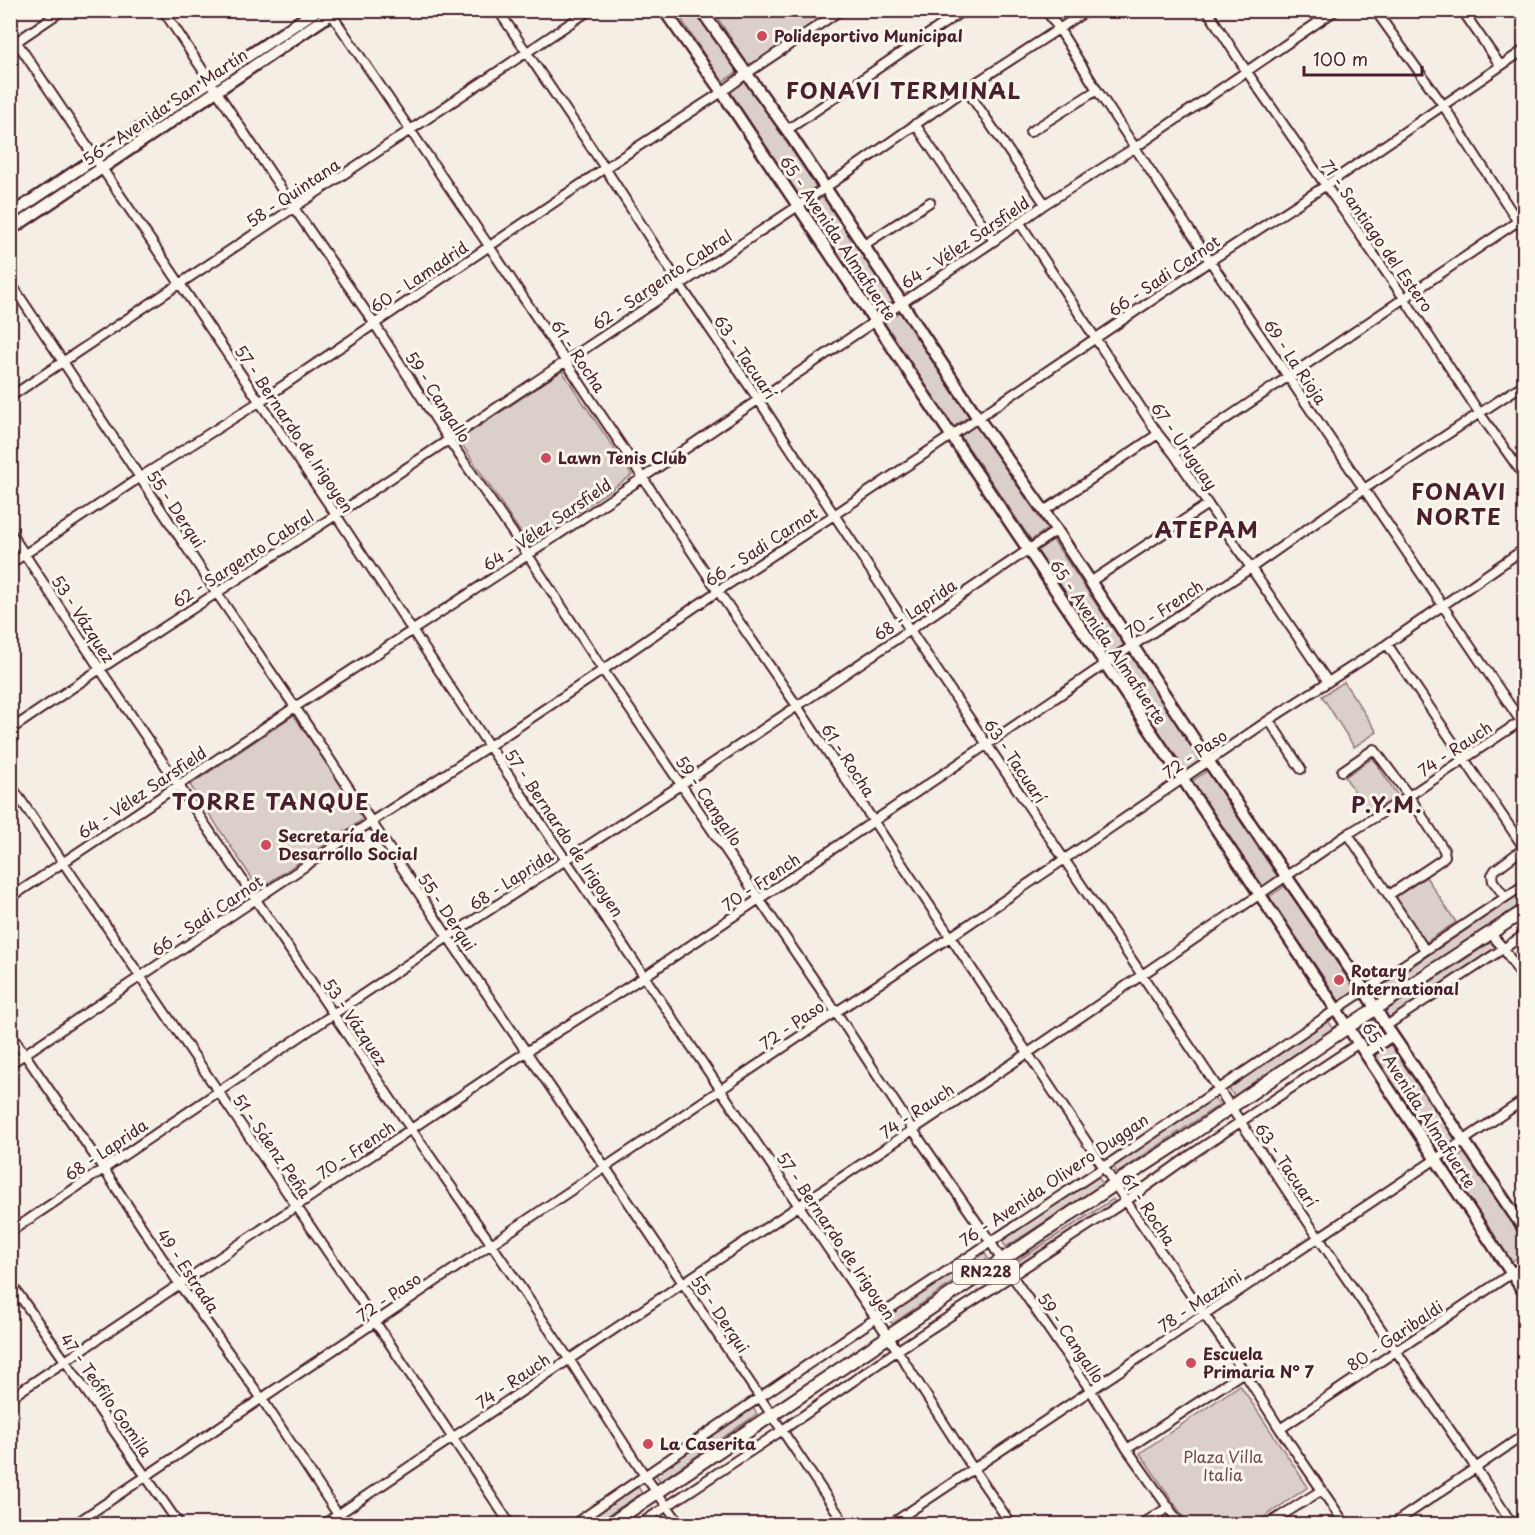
<svg xmlns="http://www.w3.org/2000/svg" width="1535" height="1535" viewBox="0 0 1535 1535" font-family="'Playpen Sans',sans-serif">
  <style>
    .green { fill: #dbd0c9; stroke: #92787a; stroke-width: 1.5 }
    .lines { fill: none; stroke-linecap: round; stroke-linejoin: round }
    .minor-casing { stroke: #4a1f2b; stroke-width: 12 }
    .secondary-casing { stroke: #4a1f2b; stroke-width: 15 }
    .trunk-casing { stroke: #4a1f2b; stroke-width: 16 }
    .minor { stroke: #fbf7ec; stroke-width: 8 }
    .secondary { stroke: #fbf7ec; stroke-width: 10 }
    .trunk { stroke: #fbf7ec; stroke-width: 12 }
    .poi-dot { fill: #d1495b; stroke: #fbf7ec; stroke-width: 2 }
    .labels { text-anchor: middle; stroke-width: 6; stroke-linejoin: round; paint-order: stroke }
    .shield { fill: #fbf7ec; stroke: #7f6065; stroke-width: 1.5 }
    .shield-label { font-size: 15px; font-weight: bold; fill: #4a1f2b }
    .poi-label { font-size: 16px; font-weight: bold; fill: #4a1f2b; stroke: #fbf7ec; text-anchor: start }
    .street-label { font-size: 16px; fill: #4a1f2b; stroke: #fbf7ec }
    .park-label { font-size: 16px; fill: #6e4b52; stroke: #fbf7ec }
    .district-label { font-size: 22px; font-weight: bold; letter-spacing: 1.5px; fill: #4a1f2b; stroke: #fbf7ec }
  </style>
  <rect width="100%" height="100%" fill="#f4eee4"/>
  <filter id="ink" filterUnits="userSpaceOnUse"><feTurbulence type="fractalNoise" baseFrequency=".0167" numOctaves="2"/><feDisplacementMap in="SourceGraphic" scale="12" xChannelSelector="R" yChannelSelector="G"/><feConvolveMatrix kernelMatrix="1 2 1 2 8 2 1 2 1" color-interpolation-filters="sRGB"/></filter>
  <g filter="url(#ink)">
    <path class="green" d="M676,11h23l39,61 -16,10z
      M713,11h120l-81,53 -6,-2z
      M746,81l70,105 -16,11 -70,-105z
      M823,197l70,104 -15,11 -71,-105z
      M900,312l69,104 -16,11 -69,-104z
      M562,371l70,104 -103,70 -70,-105z
      M976,424l71,105 -16,11 -71,-105z
      M1053,540l71,105 -16,10 -71,-104z
      M1130,655l71,105 -16,11 -70,-105z
      M1344,682l33,50 -23,15 -32,-51z
      M294,715l69,104 -104,70 -69,-104z
      M1373,758l25,38 -28,19 -25,-38z
      M1207,771l70,105 -15,11 -71,-105z
      M1426,877l30,45 -30,20 -30,-45z
      M1285,886l71,105 -16,11 -71,-105z
      M1524,891v11l-145,97 -5,-7z
      M1491,942l4,6 -107,71 -4,-7z
      M1327,1019l6,9 -99,68 -6,-9z
      M1375,1019l10,15 -18,12 -10,-15z
      M1392,1042l64,97 -20,13 -64,-97z
      M1214,1098l5,7 -102,68 -4,-7z
      M1466,1152l58,88v13l-13,9 -64,-97z
      M1098,1177l5,7 -97,63 -5,-8z
      M1113,1199l2,4 -98,64 -3,-4z
      M983,1251l5,7 -96,66 -5,-8z
      M1240,1385l68,102 -54,37h-66l-48,-71z
      M752,1406l5,8 -97,67 -5,-7z
      M638,1487l4,6 -47,31h-14z"/>
    <g class="lines">
      <g class="minor-casing">
        <path id="minor" d="M163,10l131,198 80,115 75,117 79,115 75,115 233,342 77,118 77,111 12,20 89,130 36,58 53,75
          M498,10l107,158 75,117 78,114 152,231 408,607 158,231 36,56
          M1046,10l13,19 38,61 113,171 314,465
          M1207,10l40,62 157,226 76,116 44,62
          M1375,10l68,95 81,126
          M1462,10l38,55
          M330,12l159,234 229,345 79,115 329,495 118,171 36,57 65,95
          M10,32l326,483 153,231 310,460 89,130 86,134 37,54
          M10,46l53,-36
          M966,89l79,115
          M915,124l79,117
          M787,130l177,-120
          M1030,132l67,-42
          M1020,223l138,211 16,20 154,228
          M864,245l66,-43
          M10,282l206,310 79,115 153,230 157,230 240,357
          M10,397l580,-387
          M1174,454l350,-237
          M1044,511l114,-77
          M10,532l90,137 311,460 81,116 77,114 76,117 35,48
          M10,564l129,-86 120,-76 346,-234 117,-76 24,-18 95,-64
          M1090,582l118,-78
          M1387,644l137,204
          M1269,720l32,49
          M10,730l90,-61 236,-154 489,-327 141,-99 122,-79
          M1342,771l32,-22 35,47 35,54 1,6 -4,4 -52,35
          M10,784l208,307 158,232 134,201
          M1348,834l77,116
          M1505,897l-12,-16 -1,-6 3,-5 29,-22
          M10,898l285,-191 233,-152 466,-314 51,-37 91,-57 200,-137
          M1491,934l13,15 20,31
          M1386,1026l138,-91
          M10,1033l93,135 77,117 82,114 82,125
          M10,1064l361,-242 118,-76 114,-76 115,-79 116,-76 376,-254 115,-75 199,-136
          M10,1232l438,-295 234,-153 374,-253
          M10,1282l169,242
          M10,1398l516,-346 119,-76 114,-77 373,-253 119,-78 113,-79 160,-105
          M1280,1429l244,-164
          M1127,1449l117,-77
          M75,1524l761,-512 114,-75 319,-217 118,-76 137,-95
          M324,1524l359,-241 345,-230 320,-219 61,-38 115,-77
          M574,1524l302,-206 228,-151 233,-158 187,-124
          M640,1524l141,-93 117,-81 228,-149 66,-47 167,-111
          M891,1524l633,-424
          M1142,1524l27,-17
          M1268,1524l54,-34
          M1393,1524l131,-89"/>
      </g>
      <g class="secondary-casing">
        <path id="secondary" d="M664,10l58,82 229,343 232,344 341,513
          M701,10l86,120 191,288 66,93 165,251 77,114 79,115 21,35 138,203
          M10,215l307,-205
          M10,230l327,-220
          M1366,1053l26,-18"/>
      </g>
      <g class="trunk-casing">
        <path id="trunk" d="M610,1524l505,-340 68,-44 166,-114 175,-115"/>
      </g>
      <use href="#minor" class="minor"/>
      <use href="#secondary" class="secondary"/>
      <use href="#trunk" class="trunk"/>
    </g>
  </g>
  <g class="poi-dot">
    <circle cx="762" cy="36" r="6"/>
    <circle cx="546" cy="458" r="6"/>
    <circle cx="266" cy="845" r="6"/>
    <circle cx="1339" cy="980" r="6"/>
    <circle cx="1191" cy="1363" r="6"/>
    <circle cx="648" cy="1444" r="6"/>
  </g>
  <g class="labels">
    <rect class="shield" x="953" y="1260" width="66" height="24" rx="4.5"/>
    <g class="shield-label">
      <text x="986" y="1277">RN228</text>
    </g>
    <g class="poi-label">
      <text x="774" y="42">Polideportivo Municipal</text>
      <text x="558" y="464">Lawn Tenis Club</text>
      <text x="278" y="842">Secretaría de<tspan x="278" dy="18">Desarrollo Social</tspan></text>
      <text x="1351" y="977">Rotary<tspan x="1351" dy="18">International</tspan></text>
      <text x="1203" y="1360">Escuela<tspan x="1203" dy="18">Primaria N° 7</tspan></text>
      <text x="660" y="1450">La Caserita</text>
    </g>
    <g class="street-label">
      <text transform="translate(165 107) rotate(-34)" y="6">56 - Avenida San Martín</text>
      <text transform="translate(293 193) rotate(-34)" y="6">58 - Quintana</text>
      <text transform="translate(1377 236) rotate(55)" y="6">71 - Santiago del Estero</text>
      <text transform="translate(838 238) rotate(56)" y="6">65 - Avenida Almafuerte</text>
      <text transform="translate(965 243) rotate(-34)" y="6">64 - Vélez Sarsfield</text>
      <text transform="translate(1164 276) rotate(-34)" y="6">66 - Sadi Carnot</text>
      <text transform="translate(419 277) rotate(-34)" y="6">60 - Lamadrid</text>
      <text transform="translate(662 280) rotate(-34)" y="6">62 - Sargento Cabral</text>
      <text transform="translate(578 356) rotate(56)" y="6">61 - Rocha</text>
      <text transform="translate(745 357) rotate(56)" y="6">63 - Tacuarí</text>
      <text transform="translate(1295 362) rotate(56)" y="6">69 - La Rioja</text>
      <text transform="translate(438 397) rotate(57)" y="6">59 - Cangallo</text>
      <text transform="translate(294 429) rotate(56)" y="6">57 - Bernardo de Irigoyen</text>
      <text transform="translate(1184 446) rotate(55)" y="6">67 - Uruguay</text>
      <text transform="translate(176 509) rotate(56)" y="6">55 - Derqui</text>
      <text transform="translate(547 525) rotate(-34)" y="6">64 - Vélez Sarsfield</text>
      <text transform="translate(761 547) rotate(-33)" y="6">66 - Sadi Carnot</text>
      <text transform="translate(243 559) rotate(-33)" y="6">62 - Sargento Cabral</text>
      <text transform="translate(1164 609) rotate(-34)" y="6">70 - French</text>
      <text transform="translate(915 610) rotate(-34)" y="6">68 - Laprida</text>
      <text transform="translate(83 619) rotate(57)" y="6">53 - Vázquez</text>
      <text transform="translate(1108 642) rotate(56)" y="6">65 - Avenida Almafuerte</text>
      <text transform="translate(1455 749) rotate(-34)" y="6">74 - Rauch</text>
      <text transform="translate(1195 754) rotate(-34)" y="6">72 - Paso</text>
      <text transform="translate(848 760) rotate(57)" y="6">61 - Rocha</text>
      <text transform="translate(1015 761) rotate(56)" y="6">63 - Tacuarí</text>
      <text transform="translate(142 793) rotate(-34)" y="6">64 - Vélez Sarsfield</text>
      <text transform="translate(709 801) rotate(56)" y="6">59 - Cangallo</text>
      <text transform="translate(564 833) rotate(56)" y="6">57 - Bernardo de Irigoyen</text>
      <text transform="translate(511 880) rotate(-33)" y="6">68 - Laprida</text>
      <text transform="translate(761 882) rotate(-34)" y="6">70 - French</text>
      <text transform="translate(447 912) rotate(56)" y="6">55 - Derqui</text>
      <text transform="translate(207 916) rotate(-34)" y="6">66 - Sadi Carnot</text>
      <text transform="translate(355 1022) rotate(56)" y="6">53 - Vázquez</text>
      <text transform="translate(792 1025) rotate(-34)" y="6">72 - Paso</text>
      <text transform="translate(1419 1105) rotate(57)" y="6">65 - Avenida Almafuerte</text>
      <text transform="translate(917 1111) rotate(-34)" y="6">74 - Rauch</text>
      <text transform="translate(272 1146) rotate(55)" y="6">51 - Sáenz Peña</text>
      <text transform="translate(106 1150) rotate(-34)" y="6">68 - Laprida</text>
      <text transform="translate(356 1150) rotate(-34)" y="6">70 - French</text>
      <text transform="translate(1286 1165) rotate(56)" y="6">63 - Tacuarí</text>
      <text transform="translate(1054 1180) rotate(-34)" y="6">76 - Avenida Olivero Duggan</text>
      <text transform="translate(1148 1209) rotate(56)" y="6">61 - Rocha</text>
      <text transform="translate(836 1236) rotate(56)" y="6">57 - Bernardo de Irigoyen</text>
      <text transform="translate(188 1271) rotate(56)" y="6">49 - Estrada</text>
      <text transform="translate(389 1297) rotate(-34)" y="6">72 - Paso</text>
      <text transform="translate(1200 1301) rotate(-34)" y="6">78 - Mazzini</text>
      <text transform="translate(720 1314) rotate(56)" y="6">55 - Derqui</text>
      <text transform="translate(1395 1336) rotate(-34)" y="6">80 - Garibaldi</text>
      <text transform="translate(1071 1338) rotate(56)" y="6">59 - Cangallo</text>
      <text transform="translate(513 1381) rotate(-34)" y="6">74 - Rauch</text>
      <text transform="translate(106 1395) rotate(55)" y="6">47 - Teófilo Gomila</text>
    </g>
    <g class="park-label">
      <text x="1223" y="1463">Plaza Villa<tspan x="1223" dy="18">Italia</tspan></text>
    </g>
    <g class="district-label">
      <text x="904" y="99">FONAVI TERMINAL</text>
      <text x="1459" y="500">FONAVI<tspan x="1459" dy="25">NORTE</tspan></text>
      <text x="1207" y="538">ATEPAM</text>
      <text x="271" y="810">TORRE TANQUE</text>
      <text x="1387" y="813">P.Y.M.</text>
    </g>
  </g>
  <rect width="1535" height="1535" fill="none" stroke="#fbf7ec" stroke-width="36"/>
  <rect x="18" y="18" width="1499" height="1499" fill="none" stroke="#4a1f2b" stroke-width="2" filter="url(#ink)"/>
  <path d="M1304 66v9h118v-9" fill="none" stroke="#4a1f2b" stroke-width="3"/>
  <text x="1313" y="66" font-size="18" fill="#4a1f2b" stroke="#fbf7ec" stroke-width="4.5" paint-order="stroke">100 m</text>
</svg>
